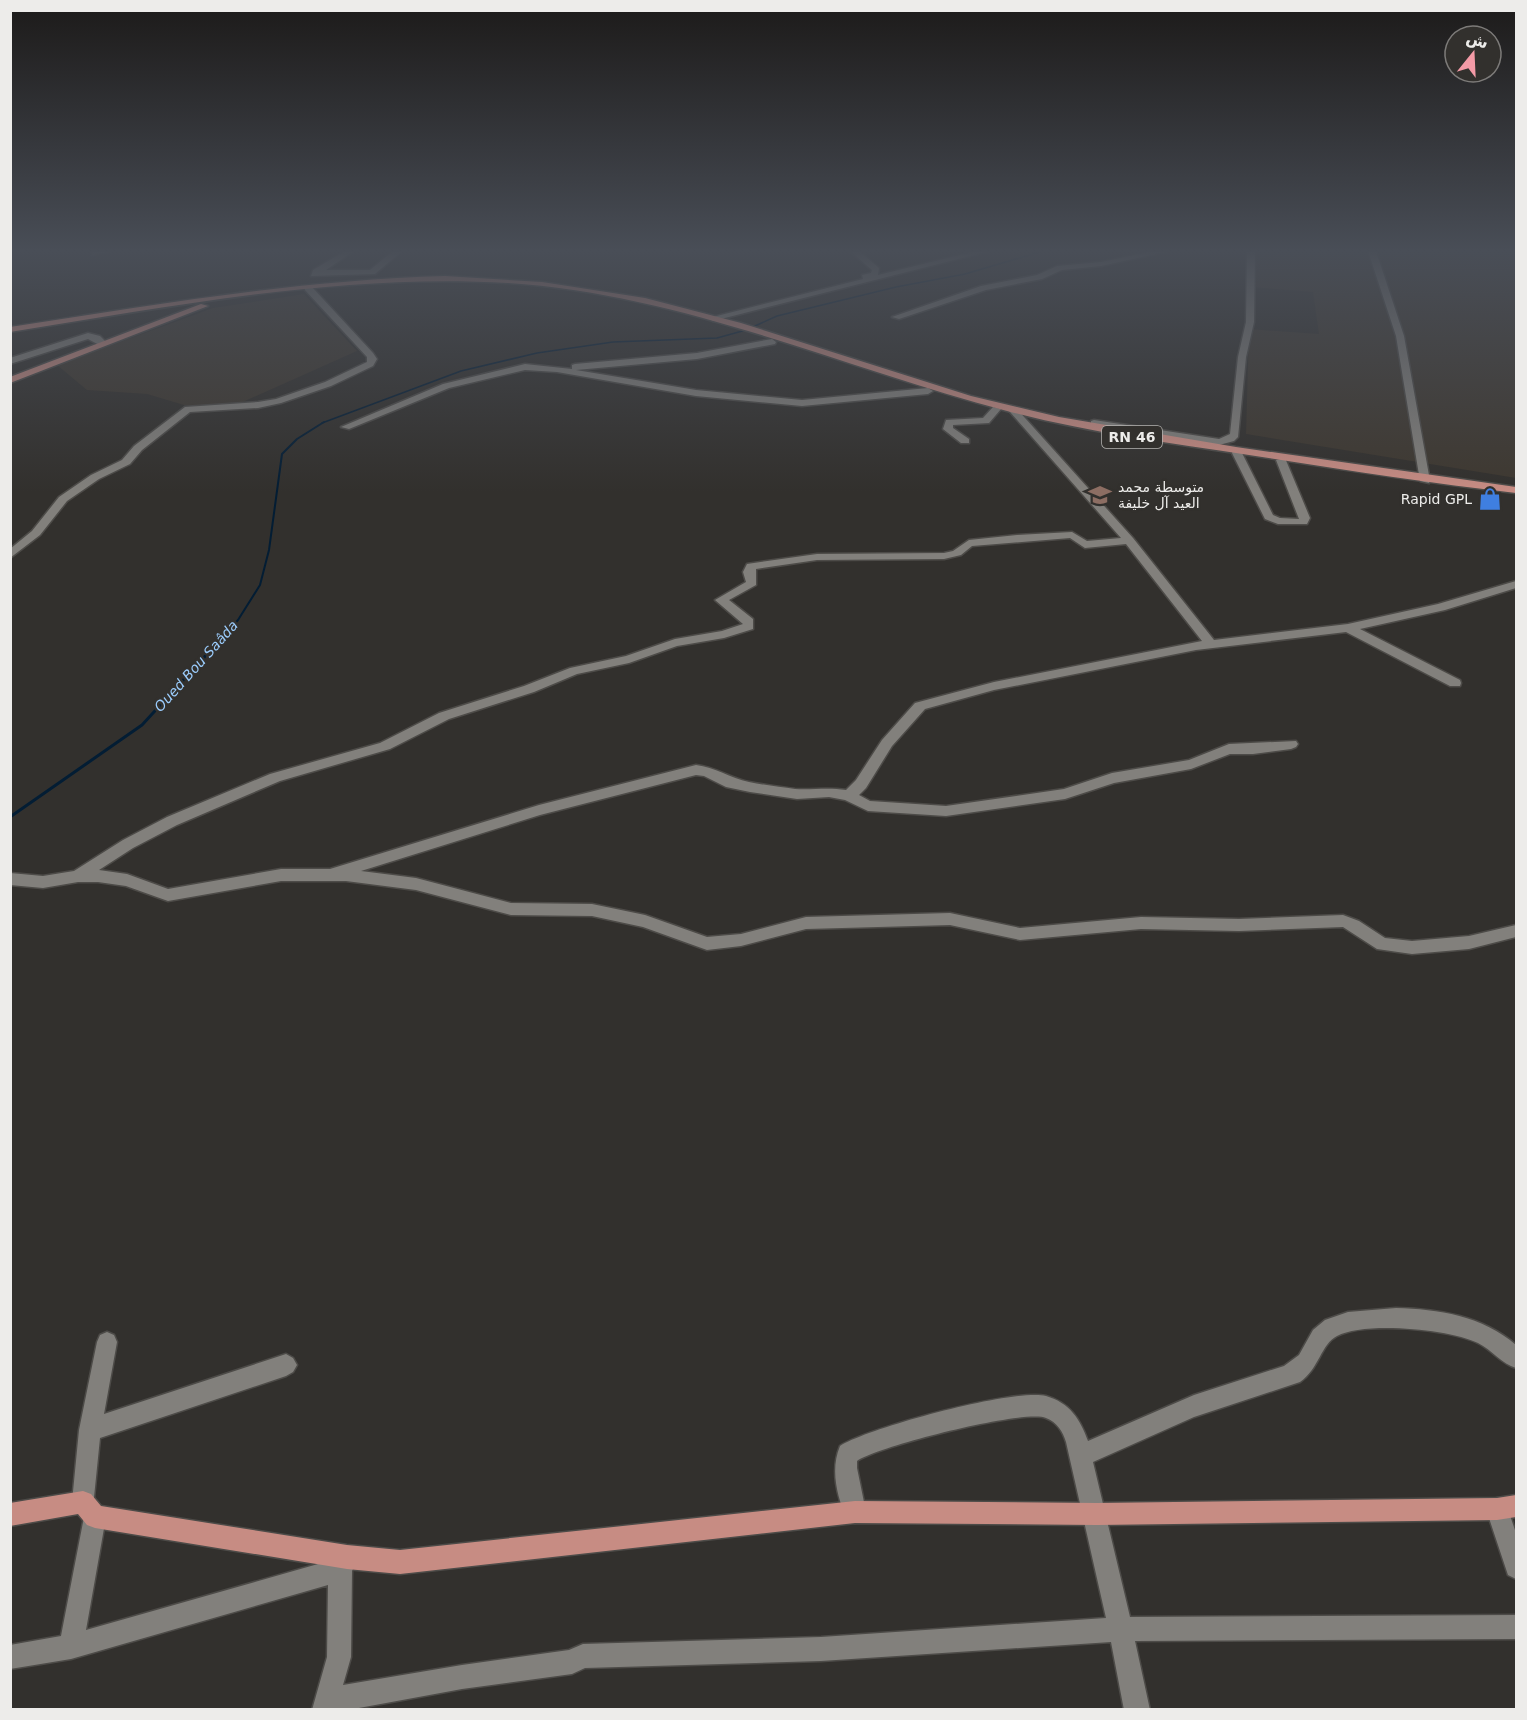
<svg xmlns="http://www.w3.org/2000/svg" width="1527" height="1720" viewBox="0 0 1527 1720" font-family="'DejaVu Sans',Cairo,sans-serif">
  <style>
    .built { fill: #3e3830 }
    .lines { fill: none; stroke-linecap: round; stroke-linejoin: round }
    .stream-far2 { stroke: #031d34; stroke-width: 1.5 }
    .stream-far1 { stroke: #031d34; stroke-width: 2 }
    .stream { stroke: #031d34; stroke-width: 3 }
    .minor-casing { stroke: #4d4b48; stroke-width: 3 }
    .major-casing { stroke: #4d4b48; stroke-width: 3 }
    .minor { fill: #82807c; fill-rule: evenodd }
    .major { fill: #c78c83; fill-rule: evenodd }
    .labels { text-anchor: middle; stroke-width: 5; stroke-linejoin: round; paint-order: stroke }
    .shield { fill: #32302d; stroke: #b5b4b1; stroke-width: 1.5 }
    .shield-label { font-size: 14px; font-weight: bold; fill: #edecea }
    .far-poi-label { font-size: 14px; fill: #edecea; stroke: #32302d; text-anchor: start }
    .far-water-label { font-size: 14px; font-style: italic; fill: #9bccfc; stroke: #32302d }
  </style>
  <rect width="100%" height="100%" fill="#32302d"/>
  <path class="built" d="M1253,251h263v227l-270,-44 3,-105 70,5 -6,-42 -62,-5z
    M304,294l53,57 -121,54h-52l-37,-11 -60,-4 -30,-25 156,-57z"/>
  <g class="lines">
    <path class="stream-far2" d="M322,423l139,-52 76,-18 76,-11 104,-4 29,-8 31,-14 119,-29 69,-13 78,-23"/>
    <path class="stream-far1" d="M219,641l19,-21 22,-35 9,-35 13,-96 15,-15 27,-17"/>
    <path class="stream" d="M10,817l132,-92 78,-85"/>
    <g class="minor-casing">
      <path id="minor" d="M92,251h19l-19,4z
        M345,251h9l-28,19h44l23,-19h9l-27,23 -64,2 2,-6z
        M850,251h9l20,17 -1,7 98,-24h14l-277,70 -4,-3 154,-39 -1,-4 9,-2 1,-3z
        M1153,251h16l-68,15 -39,4 -20,9 -56,11 -87,29 -7,-2 89,-31 56,-11 20,-9 44,-4z
        M1247,251h8l-1,71 -8,35 -8,80 -4,4 -15,4 -128,-20v-4l3,-1 125,19 11,-5 8,-77 8,-35z
        M1368,251h8l28,85 26,145 -1,2 -9,-2 -24,-145z
        M305,286h6l62,67 4,6 -4,7 -42,20 -50,17 -23,5 -68,4 -48,38 -12,14 -31,15 -32,22 -27,34 -30,23v-9l22,-18 27,-34 32,-22 31,-15 12,-14 51,-39 73,-5 18,-3 49,-17 42,-20v-5l-62,-67z
        M88,333l12,3 8,8 -7,2 -13,-7 -78,25v-6z
        M772,339l4,3 -1,2 -78,15 -121,11 120,20 106,10 126,-12 5,3 -5,3 -126,12 -106,-10 -139,-24 -32,-2 -76,18 -100,41 -8,-2 102,-43 82,-20 47,5v-4l3,-1 122,-11z
        M993,407l8,2 -12,14 -36,2v3l16,11v4h-8l-18,-14 3,-9 37,-2z
        M1013,407l3,1 117,130 81,102 134,-16 90,-20 78,-23v7l-71,22 -85,19 100,51 1,3 -1,3h-10l-104,-54 -150,18 -202,40 -69,19 -33,37 -26,42 -7,7 11,6 76,5 118,-17 48,-16 77,-13 40,-16 67,-3 2,3 -2,3 -5,2 -38,5h-23l-39,15 -77,14 -49,16 -119,17 -78,-5 -23,-11 -16,-3 -32,2 -47,-7 -24,-5 -22,-11 -8,-1 -156,40 -179,56 55,7 95,25 81,1 53,11 62,22 34,-3 65,-17 144,-4 70,15 121,-11 98,2 104,-4 16,6 26,17 27,3 57,-5 47,-11v12l-47,12 -57,5 -35,-5 -34,-22 -104,4 -98,-2 -121,11 -70,-15 -144,4 -65,17 -34,4 -64,-23 -51,-11 -81,-1 -95,-25 -70,-9h-65l-113,20 -42,-15 -28,-4h-20l-35,6 -33,-3v-12l33,3 31,-5 49,-31 44,-23 103,-43 110,-31 59,-30 85,-27 46,-18 56,-12 49,-17 47,-8 21,-7 -28,-24 31,-18 -3,-10 4,-8 70,-10 127,-1 9,-2 16,-11 48,-5 55,-3 15,9 34,-3 -111,-126 -2,-2zM1070,538l15,10 41,-4 76,97 -208,41 -79,21 -33,37 -26,40 -10,10c-18,-3 -33,0 -51,-1 -15,-2 -31,-4 -46,-7 -19,-4 -34,-15 -53,-17l-157,40 -209,64h-49l-113,20 -41,-15 -28,-4 34,-22 44,-23 103,-44 110,-32 59,-30 85,-27 43,-18 52,-11 48,-17 47,-8 29,-9v-10l-24,-19 27,-15v-16l61,-9 127,-1 17,-4 11,-9z
        M1233,451l9,2 31,62 7,3 19,1 -23,-59 9,-2 25,60 -3,6h-29l-13,-5 -33,-66z
        M1396,1308c42,1 87,8 120,37v23c-14,-4 -24,-18 -38,-25 -28,-14 -114,-22 -141,-7 -16,8 -18,33 -37,46l-106,35 -101,45 37,155 386,-2v24l-381,2 15,69h-26l-13,-68 -290,19 -236,7 -13,6 -110,15 -114,21h-36l15,-53 1,-72 -257,74 -61,10v-24l51,-9 24,-124 -10,-2 -3,-8 7,-72 18,-88 3,-7 7,-3 7,3 3,7 -13,72 182,-60 7,4 4,7 -4,7 -7,4 -186,62 -7,69 10,2 3,8 -20,113 246,-70 4,-6 8,-4 8,4 4,8 -4,9 -1,86 -8,28 119,-20 107,-15 14,-6 238,-7 285,-19 -40,-176c-3,-10 -9,-20 -20,-24 -22,-9 -167,28 -189,43v7l9,44 -3,8 -8,3 -8,-3c-10,-24 -17,-50 -7,-74 28,-18 175,-58 206,-50 24,7 34,23 42,45l106,-46 90,-29 15,-11 14,-25 12,-10 23,-8z
        M1497,1498l8,3 11,32v46l-8,-4 -22,-66 3,-8z"/>
    </g>
    <g class="major-casing">
      <path id="major" d="M445,276l97,6 103,16 96,25 230,73 88,21 177,30 280,40v6c-89,-10 -178,-24 -267,-38 -81,-12 -163,-23 -242,-44 -167,-44 -325,-117 -499,-128 -167,-10 -333,23 -498,49v-5c145,-22 288,-47 435,-51z
        M201,304l7,2 -198,77v-6z
        M83,1491l8,3 10,12 246,39 53,5 455,-49 242,2 400,-5 19,-3v22l-19,3 -400,5 -242,-2 -455,51 -53,-5 -252,-41 -8,-3 -9,-11 -68,12v-23z"/>
    </g>
    <use href="#minor" class="minor"/>
    <use href="#major" class="major"/>
  </g>
  <linearGradient id="sky" x2="0" y2="1"><stop stop-color="#1c1a19"/><stop offset="0.51" stop-color="#494e57"/><stop offset="1" stop-color="#494e57" stop-opacity="0"/></linearGradient>
  <rect width="1527" height="492" fill="url(#sky)"/>
  <defs>
    <g id="school-bare" transform="scale(1.8)"><path d="M0-5L7-2L0 1L-7-2ZM-4 1L0 2.5L4 1V4Q0 6-4 4Z" fill="#8d6e63" stroke="#32302d" stroke-width="2.5" paint-order="stroke"/></g>
    <g id="shop-bare" transform="scale(1.8)"><path d="M-5-2.5h2.3a2.7 3.5 0 0 1 5.4 0H5L5.5 6h-11ZM-1.5-2.5h3a1.5 2.3 0 0 0-3 0Z" fill="#3f7fe0" stroke="#32302d" stroke-width="2.5" paint-order="stroke"/></g>
  </defs>
  <g fill-rule="evenodd">
    <use href="#school-bare" x="1100" y="495"/>
    <use href="#shop-bare" x="1490" y="499"/>
  </g>
  <g class="labels">
    <rect class="shield" x="1102" y="426" width="60" height="22" rx="4.5"/>
    <g class="shield-label">
      <text x="1132" y="442">RN 46</text>
    </g>
    <g class="far-poi-label">
      <text x="1118" y="492">متوسطة محمد<tspan x="1118" dy="16">العيد آل خليفة</tspan></text>
      <text x="1472" y="504" text-anchor="end">Rapid GPL</text>
    </g>
    <g class="far-water-label">
      <text transform="translate(196 666) rotate(-48)" y="5">Oued Bou Saâda</text>
    </g>
  </g>
  <rect width="1527" height="1720" fill="none" stroke="#edecea" stroke-width="24"/>
  <g transform="translate(1473 54) rotate(18)"><circle r="28" fill="#32302d" stroke="#7d7b79" stroke-width="1.5"/>
  <path d="M0-4.5L10 22L0 15L-10 22Z" fill="#f49aa6"/>
  <text y="-9" font-size="16" font-weight="bold" text-anchor="middle" fill="#edecea">ش</text>
  </g>
</svg>
